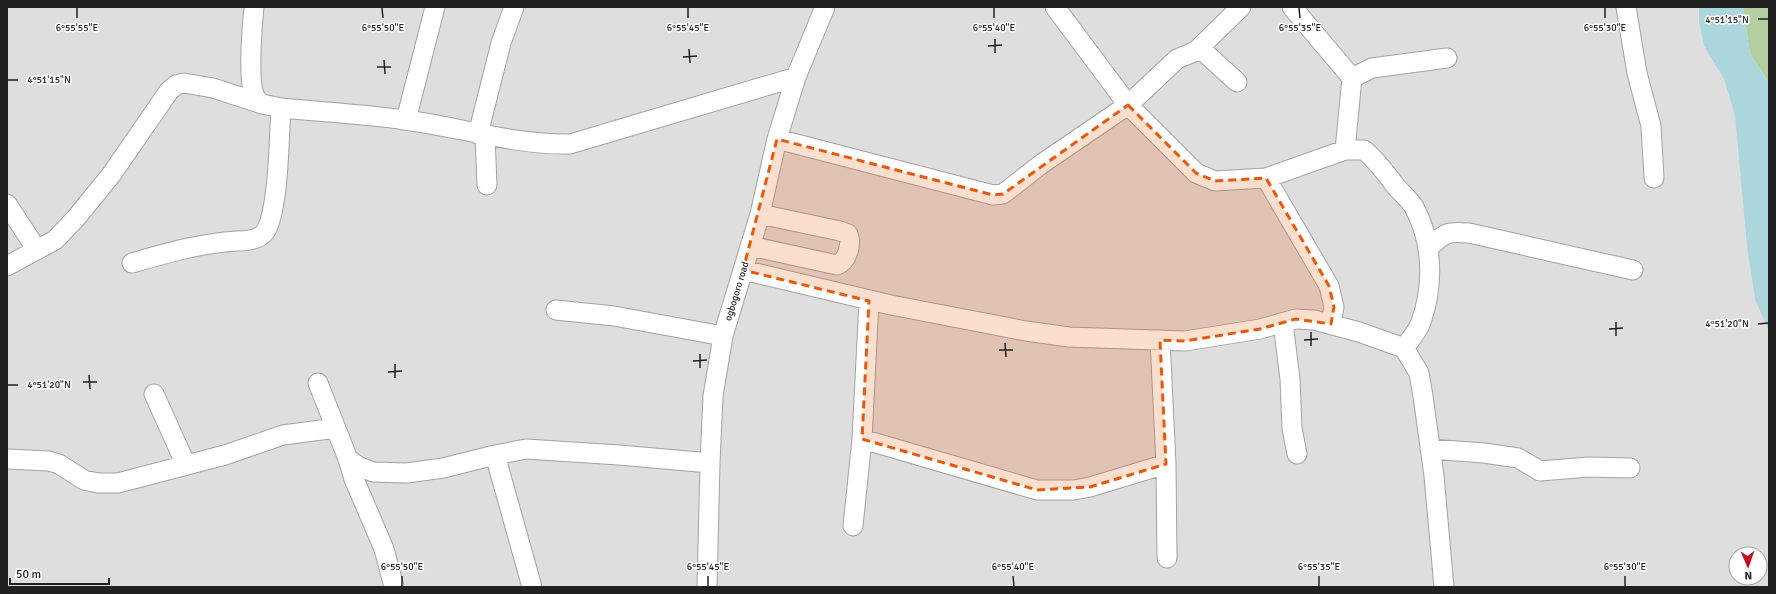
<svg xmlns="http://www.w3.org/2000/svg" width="1776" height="594" viewBox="0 0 1776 594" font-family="Signika,sans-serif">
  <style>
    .residential { fill: #dfdede; fill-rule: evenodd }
    .forest { fill: #b3ce9f }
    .water { fill: #abd7dc }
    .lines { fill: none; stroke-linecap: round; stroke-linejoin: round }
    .minor-casing { stroke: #a2a2a2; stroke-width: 21 }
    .minor { stroke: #fff; stroke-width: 19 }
    .marked { fill: #e8590c; fill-opacity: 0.2; stroke: #e8590c; stroke-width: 3; stroke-dasharray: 8 5; stroke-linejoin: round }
    .ticks { fill: none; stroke: #212121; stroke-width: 1.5 }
    .labels { text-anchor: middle; stroke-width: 3; stroke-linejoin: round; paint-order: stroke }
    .street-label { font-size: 10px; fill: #212121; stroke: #fff }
    .ticks-label { font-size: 10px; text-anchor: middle; fill: #212121; stroke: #fff; stroke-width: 3; stroke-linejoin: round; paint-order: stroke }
  </style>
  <rect width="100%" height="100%" fill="#f1ede8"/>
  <path class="residential" d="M7,7h1692v16l5,23 20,33 11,37 12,131 8,52 14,33v255h-1762zM1736,554h24v24h-24z"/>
  <path class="forest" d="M1743,7h26v76l-19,-29z"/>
  <path class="water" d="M1699,7h44l7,47 19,29v249l-14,-33 -8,-52 -12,-131 -11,-37 -20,-33 -5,-23z"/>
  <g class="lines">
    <g class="minor-casing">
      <path id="minor" d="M254,7c-2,18 -6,72 0,87 1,3 3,6 5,8
        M1055,7l73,98 68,68 19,8 51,-3 79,-28h19c12,10 21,22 30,34 6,8 15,15 20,23 19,35 20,78 7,115 -3,9 -11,18 -17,26
        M1292,7l60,71
        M1626,7l11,66 14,53 3,52
        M1196,51l45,-44
        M406,120l29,-113
        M478,134l23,-91 13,-36
        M485,136l2,49
        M777,139l216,56 10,-1 37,-29 88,-60 49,-46 19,-8 8,1 33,30
        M1345,150l7,-72 20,-10 75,-10
        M1266,178l63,108 5,21 -3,17
        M7,204l30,46
        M750,246l87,19c11,-4 15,-22 11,-31l-8,-3 -80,-17
        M1428,248c17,-15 18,-17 41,-15l164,37
        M132,263c35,-10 69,-20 105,-22 9,0 22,-1 28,-9 14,-21 14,-97 16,-124
        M7,266l48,-26 21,-22 35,-43 58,-84 7,-6 8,-2 29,5 49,16 19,4c41,4 83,6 124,12 56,7 107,25 165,24l226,-67
        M743,270l148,35 135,26 43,6 116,4 75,-12 36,-10 18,1 45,12 45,16 15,25 4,23 11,80 10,111
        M556,310l58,6 109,20
        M1283,323l7,56 2,49 5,26
        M1160,340l6,124 1,94
        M318,383l30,76 10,7 15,6 34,1 36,-5 52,-13 31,-6 93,6 91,8
        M154,394l32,71
        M862,439l175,51h37l16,-3 76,-23
        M1430,449l54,4 34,5 22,13 49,-4 41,1
        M495,455l37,132
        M7,459l42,2 10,3 25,16 14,3h20l107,-28 58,-20 53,-7
        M348,459l6,20 30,70 10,38
        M853,526l9,-87 7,-138
        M707,587l3,-124 3,-67 10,-60 37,-122 17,-75 19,-62 29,-70"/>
    </g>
    <use href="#minor" class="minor"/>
  </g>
  <path class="marked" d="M1128,105l68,68 19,8 51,-3 63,108 5,21 -3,17 -35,-5 -36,10 -75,12 -25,-1 6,124 -76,23 -53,3 -175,-51 7,-138 -126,-31 34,-131 216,56 10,-1z"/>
  <path class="ticks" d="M77,8v10M382,8l1,10M688,8v10M994,8v10M1299,8l1,10M1605,8v10M1758,19h10M995,39v14M988,46l14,-1M689,49l1,14M683,57l14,-1M384,60l1,14M377,67h14M8,80h10M1616,322v14M1758,324l10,-1M1609,329l14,-1M1311,332v14M1304,340l14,-1M1005,343l1,14M999,350h14M700,354v14M693,361l14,-1M395,364v14M388,372l14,-1M89,375l1,14M83,382h14M8,385h10M402,576v10M708,576v10M1013,576l1,10M1319,576v10M1625,576v10"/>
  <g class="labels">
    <g class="street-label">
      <text transform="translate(736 291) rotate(-73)" y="4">ogbogoro road</text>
    </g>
  </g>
  <g class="ticks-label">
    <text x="1727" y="23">4°51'15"N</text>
    <text x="77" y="31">6°55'55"E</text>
    <text x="383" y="31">6°55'50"E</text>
    <text x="688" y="31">6°55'45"E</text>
    <text x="994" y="31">6°55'40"E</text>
    <text x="1300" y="31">6°55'35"E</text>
    <text x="1605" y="31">6°55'30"E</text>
    <text x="49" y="83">4°51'15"N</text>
    <text x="1727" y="327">4°51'20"N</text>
    <text x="49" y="388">4°51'20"N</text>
    <text x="402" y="570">6°55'50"E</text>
    <text x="708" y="570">6°55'45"E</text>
    <text x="1013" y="570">6°55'40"E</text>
    <text x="1319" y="570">6°55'35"E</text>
    <text x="1625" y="570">6°55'30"E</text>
  </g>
  <rect width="1776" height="594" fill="none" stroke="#212121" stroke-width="16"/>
  <g transform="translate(1748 566) rotate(178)"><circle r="19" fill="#ffffff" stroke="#a6a6a6"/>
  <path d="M0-3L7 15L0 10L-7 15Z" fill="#c70b24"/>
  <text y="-6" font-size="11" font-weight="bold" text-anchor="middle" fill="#212121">N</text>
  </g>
  <path d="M10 578v6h99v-6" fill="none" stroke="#212121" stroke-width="2"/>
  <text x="16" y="578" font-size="12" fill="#212121" stroke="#ffffff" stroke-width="3" paint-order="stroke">50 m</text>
</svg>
